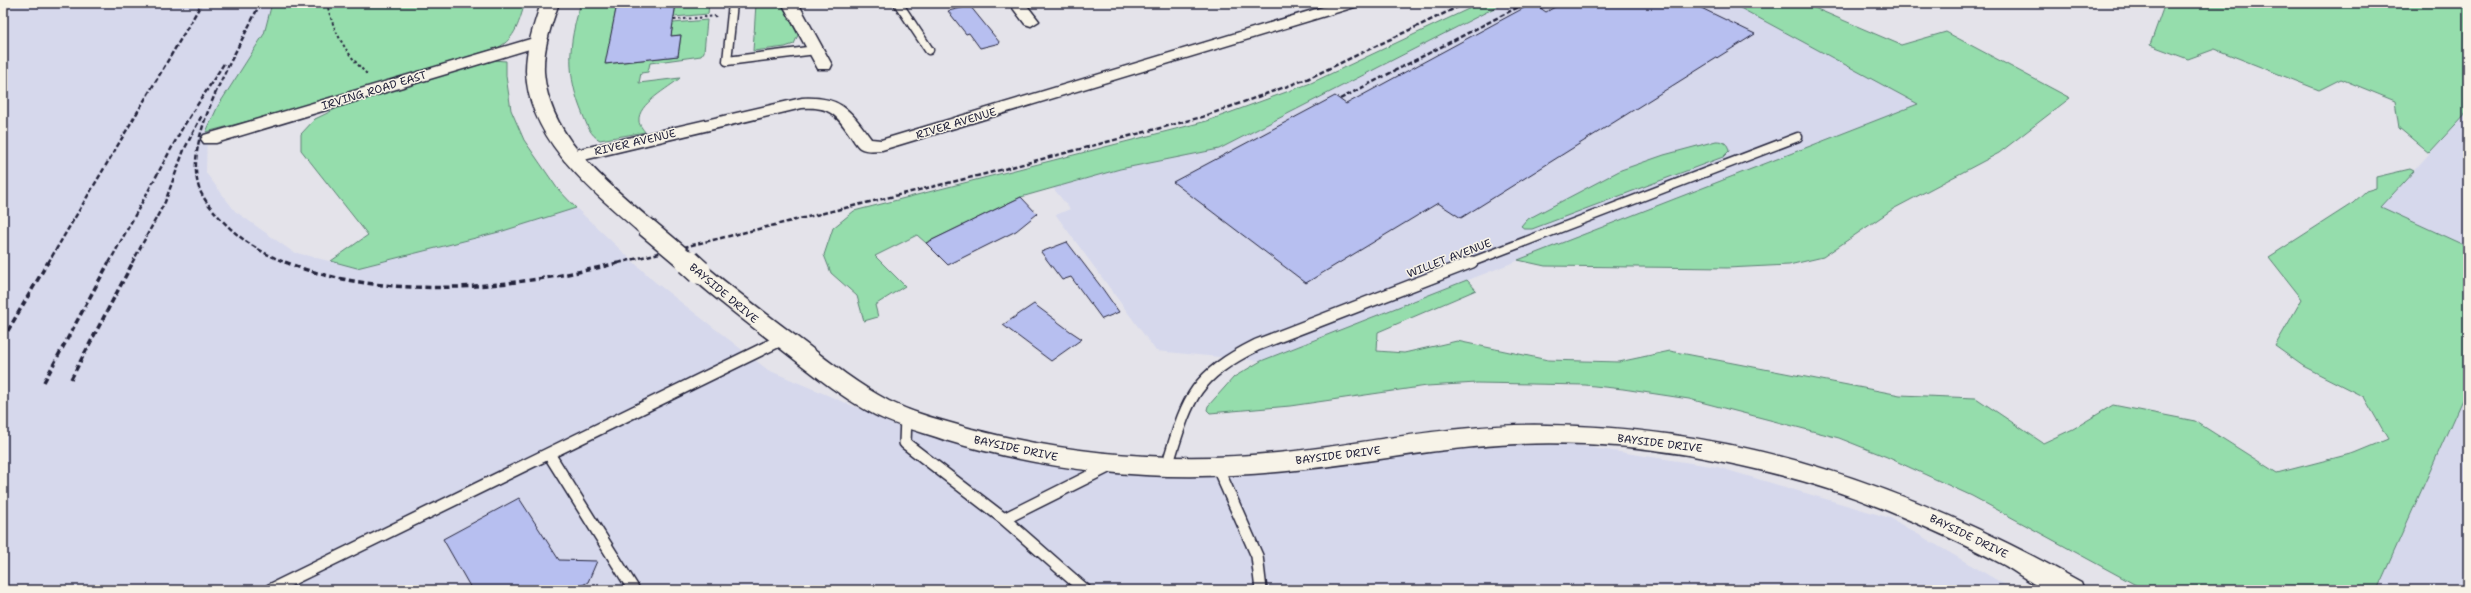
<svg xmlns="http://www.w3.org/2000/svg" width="2471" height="593" viewBox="0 0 2471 593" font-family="'Shantell Sans',sans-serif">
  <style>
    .built { fill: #d6d8ec }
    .green { fill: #95ddac; stroke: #5c8074 }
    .building { fill: #b7bff0; stroke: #22223b }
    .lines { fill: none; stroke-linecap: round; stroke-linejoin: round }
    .lane-far1-casing { stroke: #22223b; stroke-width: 11 }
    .lane-casing { stroke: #22223b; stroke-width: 14 }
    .street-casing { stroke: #22223b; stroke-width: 3 }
    .secondary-casing { stroke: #22223b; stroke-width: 3 }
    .path { stroke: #22223b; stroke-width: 2; stroke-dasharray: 2.5 2.5; stroke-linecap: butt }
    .lane-far1 { stroke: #f7f3e8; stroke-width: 8 }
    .lane { stroke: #f7f3e8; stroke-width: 11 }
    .street { fill: #f7f3e8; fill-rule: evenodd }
    .secondary { fill: #f7f3e8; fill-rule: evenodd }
    .rail-far1 { stroke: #22223b; stroke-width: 2.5; stroke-dasharray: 5 2.5; stroke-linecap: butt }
    .rail { stroke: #22223b; stroke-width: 3.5; stroke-dasharray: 6 3.5; stroke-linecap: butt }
    .secondary-bridge-far1-casing { stroke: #22223b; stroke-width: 22; stroke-linecap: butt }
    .secondary-bridge-casing { stroke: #22223b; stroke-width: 27; stroke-linecap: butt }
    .secondary-bridge-far1 { stroke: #f7f3e8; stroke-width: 19 }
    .secondary-bridge { stroke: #f7f3e8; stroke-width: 24 }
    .labels { text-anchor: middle; stroke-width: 3; stroke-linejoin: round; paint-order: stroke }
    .street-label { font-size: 11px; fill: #22223b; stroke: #f7f3e8 }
  </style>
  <rect width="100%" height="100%" fill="#e4e3ea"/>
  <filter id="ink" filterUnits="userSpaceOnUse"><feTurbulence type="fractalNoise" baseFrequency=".025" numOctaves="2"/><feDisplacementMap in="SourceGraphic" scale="8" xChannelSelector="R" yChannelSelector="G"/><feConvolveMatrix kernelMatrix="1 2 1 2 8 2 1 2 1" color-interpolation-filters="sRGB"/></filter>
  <g filter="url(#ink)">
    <path class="built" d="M3,3h269l-8,31 -46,72 -11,25 -1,42 29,38 58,41 64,16 146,-37 73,-23 79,74 113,88 137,58 205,38h107l293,-31 207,32 173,51 124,72h-2011z
      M1504,3h227l187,101 -657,257 -105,-10 -100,-136 14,-6 -17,-21 67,-19 99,-20z
      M2468,111v136l-87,-40z
      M2468,386v204h-91z"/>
    <path class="green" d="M272,3h253c-6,18 -9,36 -28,45l-202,61 -89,23 12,-26 46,-72z
      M581,3h88l-53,6 -10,55 72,-8 3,-21 -10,1 2,-13 34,-3 -3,32 -3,4 -51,7 -2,9 -7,1 -2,10 41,-5c-11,10 -43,26 -41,43 0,4 4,8 6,11l-45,8c-10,-5 -13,-15 -17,-25 -17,-40 -15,-71 -2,-112z
      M676,3h33l-1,11 -34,3z
      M756,3h25l17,32 -4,9 -9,3 -32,4z
      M1481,3h23l-285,146 -99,20 -99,28 -95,46 -9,-8 -42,21 30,30 -30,19 3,12 -14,4 -7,-25 -26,-23 -7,-18 9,-27 21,-17 353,-90 104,-38z
      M1731,3h72l98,42 45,-13 124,66 -71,55 -106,56 -70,48 -34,8 -62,3 -182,-2 -27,-6 400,-156z
      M2165,3h125l42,2 1,-2h135v108l-39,42 -30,-25 -4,-27 -54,-22 -22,11 -104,-41 -27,10 -38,-14z
      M493,60l13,1v15l5,34 13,30 33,48 19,20 -73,23 -146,37 -26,-7 37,-26 -67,-85v-16l14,-15 33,-16 114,-36z
      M1716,141c7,0 12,2 13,10l-6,6 -191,72h-7l-4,-3 5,-6 95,-50 43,-15z
      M2410,169l4,2 -33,36 87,40v139l-91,204h-232l-173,-94 -85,-39 -48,-19 -150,-39 -66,-10 -38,-4 -108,-2 -50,3 -137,20 -69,6 -11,1 -3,-3 1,-4 26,-29 27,-16 206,-81 9,10 -98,42 -1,19 27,2 53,-12 91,19 71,2 51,-11 230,44 76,3 67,45 30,-14 40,-24 82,16 82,52 77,-20 34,-14 -24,-42 -61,-31 -28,-20 27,-47 -33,-42 84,-54 13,-12 10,-3v-11z"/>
    <path class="building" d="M676,3l-5,33 10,-1 -3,21 -73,8 11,-55z
      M1533,3l13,9 16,-9h129l64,31 -294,184 -23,-15 -132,80 -133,-101 162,-86 11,8z
      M970,6l30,37 -20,5 -11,-15 -3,1 -18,-23z
      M1021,197l16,17 -21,17 -68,34 -22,-22z
      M1067,242l35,46 17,24 -17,7 -31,-42 -9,3 -21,-28z
      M1034,304l36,27 12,8 -31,22 -48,-36z
      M519,498l40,62 38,1 -9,21 -14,8h-102l-29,-51z"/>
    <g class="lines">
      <g class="lane-far1-casing">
        <path id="lane-far1" d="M733,3l-6,58 89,-11
          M898,3l31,47
          M1469,263l329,-126"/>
      </g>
      <g class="lane-casing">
        <path id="lane" d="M906,417l-1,26 99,76 81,71
          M549,454l85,136
          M1167,466c21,-67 24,-88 90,-121l215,-83
          M1217,466l40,90 4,34
          M1004,519l106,-53
          M270,590l513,-251"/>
      </g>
      <g class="street-casing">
        <path id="street" d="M782,3h16l34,62 -2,4h-12z
          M1009,3h16l14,18 -8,5 -6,-2z
          M1336,3h24l-2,3 -476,144c-7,0 -15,2 -22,-2 -4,-3 -7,-9 -10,-13 -14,-21 -21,-29 -48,-27l-231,55 -6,-2 -3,-4 3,-4 6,-2 231,-53c39,-2 48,12 69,41l10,1z
          M537,37l8,5 -2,3 -327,98h-12l-3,-4 3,-4z"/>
      </g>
      <g class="secondary-casing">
        <path id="secondary" d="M541,3h18c-8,22 -16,45 -15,69 5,66 62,109 108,149l3,5 -3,5 -7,2 -7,-2c-47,-41 -110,-92 -112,-160 0,-24 8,-46 15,-68z
          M699,265l8,2c31,26 65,51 98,76 27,21 54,42 84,58 26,13 55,20 83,28 100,26 203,34 305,24 90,-9 179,-30 269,-28 198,3 363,61 535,157l3,8c-11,0 -26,3 -37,0 -13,-4 -32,-19 -45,-26 -39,-21 -80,-39 -121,-56 -61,-25 -127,-41 -193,-53 -70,-12 -144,-15 -214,-8 -57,5 -113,16 -169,22 -122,15 -242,7 -360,-29 -23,-8 -48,-14 -70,-25 -31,-16 -58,-38 -85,-59 -33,-26 -67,-51 -99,-79l-3,-5 3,-5z"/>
      </g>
      <path class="path" d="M327,3c6,29 20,52 41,72
        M674,20l43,-4"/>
      <use href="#lane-far1" class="lane-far1"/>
      <use href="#lane" class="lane"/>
      <use href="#street" class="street"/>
      <use href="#secondary" class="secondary"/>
      <path class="rail-far1" d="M260,3c-21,48 -78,132 -61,185 4,11 13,21 21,30 19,21 41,35 67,45
        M1540,8l9,-5
        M1340,99l186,-96
        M48,263l154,-260
        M109,263l74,-136 42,-65
        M132,263l33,-61 19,-52 18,-35
        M618,263l367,-89 217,-57 105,-38 159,-76"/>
      <path class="rail" d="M285,262c101,41 233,26 337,0
        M3,339l45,-77
        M71,379l62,-117
        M44,382l65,-120"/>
      <g class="secondary-bridge-far1-casing">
        <path id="secondary-bridge-far1" d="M645,226l44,37"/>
      </g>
      <g class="secondary-bridge-casing">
        <path id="secondary-bridge" d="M688,262l11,10"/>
      </g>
      <use href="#secondary-bridge-far1" class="secondary-bridge-far1"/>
      <use href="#secondary-bridge" class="secondary-bridge"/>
    </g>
  </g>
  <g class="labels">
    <g class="street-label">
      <text transform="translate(374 90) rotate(-17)" y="4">IRVING ROAD EAST</text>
      <text transform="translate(956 123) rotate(-17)" y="4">RIVER AVENUE</text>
      <text transform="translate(635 142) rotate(-13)" y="4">RIVER AVENUE</text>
      <text transform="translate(1449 258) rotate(-21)" y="4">WILLET AVENUE</text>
      <text transform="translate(724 293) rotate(40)" y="4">BAYSIDE DRIVE</text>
      <text transform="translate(1660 443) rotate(7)" y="4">BAYSIDE DRIVE</text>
      <text transform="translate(1016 448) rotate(12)" y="4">BAYSIDE DRIVE</text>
      <text transform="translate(1338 455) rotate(-7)" y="4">BAYSIDE DRIVE</text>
      <text transform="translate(1969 536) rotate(26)" y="4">BAYSIDE DRIVE</text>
    </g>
  </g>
  <rect width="2471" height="593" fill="none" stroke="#f7f3e8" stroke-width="16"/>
  <rect x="8" y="8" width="2455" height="577" fill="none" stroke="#22223b" stroke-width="1.5" filter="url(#ink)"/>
</svg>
